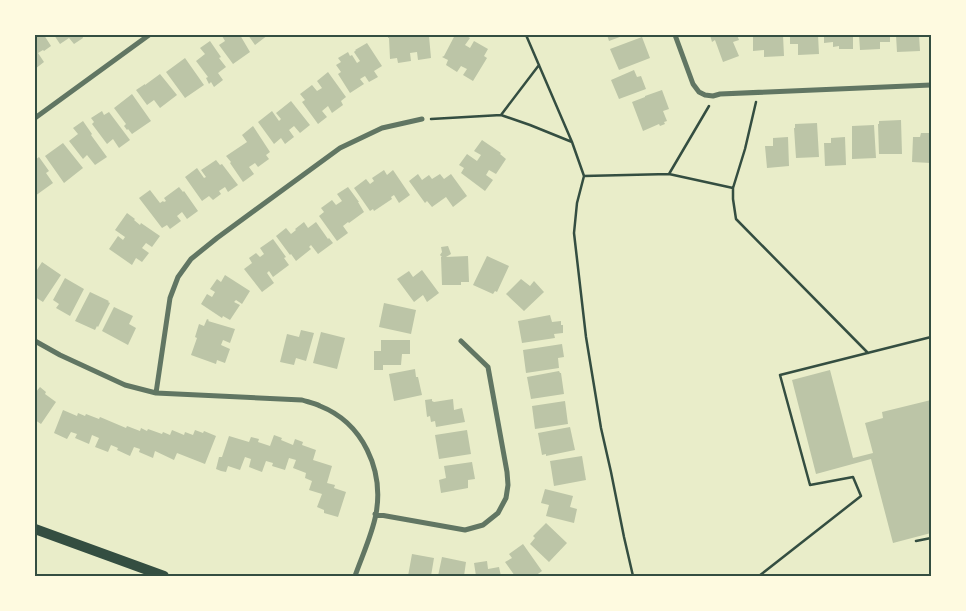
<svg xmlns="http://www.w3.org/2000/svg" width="966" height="611" viewBox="0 0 966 611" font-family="Cabin,sans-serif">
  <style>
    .building { fill: #bcc5a7 }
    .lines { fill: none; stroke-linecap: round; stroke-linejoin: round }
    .path { stroke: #344e41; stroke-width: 2.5 }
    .minor { stroke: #617663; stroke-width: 5 }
    .secondary { stroke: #344e41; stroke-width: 10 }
    .neatline { fill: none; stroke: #344e41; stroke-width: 2 }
  </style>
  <rect width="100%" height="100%" fill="#e9edc9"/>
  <path class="building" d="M35,35h9l7,11 -7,5 -1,-1 -5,3 6,9 -9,7z
    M54,35h28l1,3 -9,6 -5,-6 -9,6z
    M223,35h17l10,17 -17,12 -14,-19 6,-4 -3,-5z
    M248,35h20l-13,10z
    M388,35l41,1 2,22 -13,2 -1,-8 -7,1 1,8 -13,2 -1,-5 -7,1 -1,-21h-1z
    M455,35h10l5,3 -5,7 5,3 4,-7 14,8 -4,7 3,2 -14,23 -10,-6 4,-6 -6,-3 -4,6 -11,-7 2,-5 -6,-3 2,-1z
    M607,35h18l-16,6z
    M710,35h27l2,5 -6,2 6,14 -16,6 -8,-22 -3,2z
    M753,35h30l1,21 -20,1v-7l-11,1z
    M790,35h28l1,19 -21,1v-11h-8z
    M824,35h29v14h-14v-3l-6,1v-5l-9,1z
    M859,35h31v7h-10v7l-20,1z
    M896,35h23l1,16 -23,1z
    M642,37l8,21 -31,12 -9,-21z
    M210,41l11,16 -2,1 7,9 -8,6 5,7 -9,7 -3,-5 -2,2 -3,-6 2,-1 -12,-16 9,-7 -5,-6z
    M367,43l15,23 -8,5 4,6 -9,5 -4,-6 -5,3 4,5 -14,9 -12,-19 3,-2 -5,-7 5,-3 -3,-4 10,-6 2,4 2,-1 5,8 3,-2 -6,-9 2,-2h-1z
    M185,58l19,27 -19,13 -19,-26z
    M634,70l3,7 4,-1 5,13 -27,10 -8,-19z
    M328,72l18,25 -5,4 2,4 -11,8 -4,-7 -6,5 5,6 -9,7 -16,-22 3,-2 -5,-6 12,-9 5,6 5,-3 -5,-7z
    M160,74l17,21 -17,13 -6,-8 -7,5 -11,-15 9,-6v1z
    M662,90l7,19 -6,2 4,10 -3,1 1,2 -5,2 -1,-2 -16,7 -11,-29 13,-5v-1z
    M132,94l19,27 -19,13 -4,-5 -1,1 -3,-4 2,-2 -12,-16z
    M291,101l19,24 -10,8 -6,-7 -5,4 5,7 -9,7 -4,-6 -7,6 -16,-22 14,-11 7,10 2,-2 -5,-6z
    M102,111l2,4 5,-3 21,28 -11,8 -6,-9 -6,5 -15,-20 2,-2 -3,-4z
    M901,120l1,34h-23l-1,-30h1v-3z
    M83,121l9,13 -1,1 16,22 -12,8 -8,-10 -4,4 -14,-18 9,-7 -5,-6z
    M817,123l2,34 -23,1 -2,-30h1v-4z
    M874,125l2,33 -24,1v-33z
    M253,126l17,26 -4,3 3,4 -11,8 -3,-4 -6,4 5,7 -11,8 -13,-19 1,-1 -5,-6 21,-14 -5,-7z
    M921,133h10v30l-19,-1 1,-25h7z
    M788,137l1,29 -22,2 -2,-22h8v-8z
    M845,137l1,28 -21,1 -1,-23h7v-5z
    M482,140l19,13 -1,1 6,5 -10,15 -7,-4 -3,5 7,5 -8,11 -24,-18 3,-5 -5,-3 8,-11 10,7 4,-6 -7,-4z
    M63,143l20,25 -19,15 -19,-27z
    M39,157l10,14 -3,2 7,10 -18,13v-36z
    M216,160l4,5 2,-1 16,21 -10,7 -3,-5 -6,4 2,3 -8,6 -4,-4 -7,5 -17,-24 12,-9 7,10 2,-1 -5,-7z
    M384,170l3,5 6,-5 17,25 -11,8 -5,-8 -3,2 1,2 -18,12 -1,-2 -3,2 -16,-23 12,-9 4,5 4,-3 -2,-3z
    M418,174l4,6 7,-5 3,4 8,-5 4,5 7,-5 16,22 -14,11 -7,-10 -14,10 -5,-6 -2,2 -16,-22z
    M179,187l4,5 1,-1 14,20 -11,8 -5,-7 -5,4 4,5 -11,8 -3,-4 -5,3 -23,-30 11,-8 10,13 3,-2 1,1 2,-1 -2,-3z
    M348,187l11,15h-1l6,10 -15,11 -1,-1 -5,4 5,7 -11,8 -18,-25 5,-4 -3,-4 11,-8 4,5 6,-4 -5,-7z
    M127,213l8,6 -1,1 6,5 1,-2 19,13 -8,11 -6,-4 -4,5 7,5 -7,9 -6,-4 -4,7 -23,-16 9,-13 5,4 2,-3 -10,-7z
    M304,222l4,6 8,-6 12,17 1,-1 4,5 -15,11 -7,-9 -2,2 2,2 -15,12 -5,-7 -1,1 -14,-19 10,-8 5,6 5,-4 -1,-1z
    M273,239l13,18 -2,1 5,7 -16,12 -4,-6 -2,2 7,10 -12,9 -18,-23 8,-6 -3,-5 7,-5 4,4 4,-3 -4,-6z
    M448,246l3,8 -5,3 22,-1 1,26h-8v3h-19l-1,-28h1l-2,-2 2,-3 -1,-5z
    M487,256l22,10 -12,26 -2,-1 -2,3 -20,-9z
    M42,262l19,13 -18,27 -8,-5v-24z
    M422,270l17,23 -12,9 -4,-7 -9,7 -17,-23 12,-8 4,6z
    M225,275l25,16 -8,13 -6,-4 -2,2 6,3 -10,15 -7,-4 -1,2 -21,-14 6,-10 5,3 3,-5 -5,-3 7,-10 4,3z
    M65,278l19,11 -14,27 -14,-8 3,-4 -6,-4z
    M521,279l9,7 4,-5 10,11 -20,19 -18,-17z
    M90,292l19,9 -1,1 2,1 -12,24 -1,-1 -2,4 -20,-9z
    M384,303l32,7 -5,24 -32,-7z
    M114,307l19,9 -4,8 7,4 -8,17 -26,-14z
    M550,315l2,7 9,-1v4h2v8l-9,1 1,4 -33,5 -4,-22z
    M207,319l2,1 -1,1 27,8 -5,14 -7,-3 -2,5 9,4 -5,14 -8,-3 -1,4 -25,-9 6,-17 -2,-1 4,-13 5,2z
    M301,330l13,3 -8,28 -10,-3 -2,7 -14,-3 7,-28 12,3z
    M321,332l24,6 -8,31 -24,-6z
    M381,340h29v14h-8l-1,11h-18v5h-9v-19h7z
    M562,344l2,13 -6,1 1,10 -33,5 -3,-23z
    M415,369l1,8h2l4,18 -28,6 -5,-27z
    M830,370l23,88 20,-5 -8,-30 18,-5 -1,-6 49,-12v133l-38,10 -22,-84 -55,15 -24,-94z
    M559,371l1,2h1l3,21 -33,5 -4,-22z
    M40,387l6,5 -1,2 11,8 -15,22 -6,-4v-27z
    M432,399v2l2,1 19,-3 1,11 8,-2 3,14 -29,5 -1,-6 -4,1 -1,-6 -3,1 -2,-17z
    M565,401l3,23 -33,5 -3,-23z
    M63,410l14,6 1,-3 7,3 1,-2 13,5 1,-2 26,11 1,-2 13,5 1,-3 6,3 1,-2 14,5 1,-2 7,3 2,-5 12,5 1,-3 8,3 2,-5 8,3 1,-2 12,5 -11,28 -28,-11 -3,7 -19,-9 -2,7 -14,-6 1,-3 -6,-2 -4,9 -13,-6 1,-2 -7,-3 -3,7 -13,-5 4,-9 -7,-3 -3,9 -14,-6 2,-4 -6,-2 -4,7 -13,-6z
    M570,427l5,23 -29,6v-2l-4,1 -4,-22z
    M467,430l4,24 -32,5 -4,-24z
    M274,435l8,3 -1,2 12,5 2,-6 8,3 -1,3 14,5 -3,10 19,6 -5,17 8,2 -1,3 12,4 -8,25 -14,-4v-3l-7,-3 5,-13 -13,-4 3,-9 -7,-3 1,-5 -13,-5 3,-8 -7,-2 -4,12 -13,-4 1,-3 -7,-2 -4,11 -13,-5 2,-8 -6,-2 -5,13 -12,-4 -2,6 -5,-1 -5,-2 3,-12h3l7,-21 20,6 2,-5 8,2 -1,3 12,4z
    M582,456l4,24 -32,6 -4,-25z
    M472,462l3,17 -7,1v8l-27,5 -2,-13 7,-2 -2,-12z
    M545,489l28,7 -3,11 7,2 -3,14 -28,-7 3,-11 -8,-2z
    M546,523l21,20 -18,19 -19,-18 5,-6 -2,-2z
    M523,544l19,27 -7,5h-20l-10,-14 7,-4 -3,-4z
    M412,554l22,4 -3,18h-23z
    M442,557l24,5 -2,14h-26z
    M487,561l1,8 11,-2 2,9h-25l-2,-13z"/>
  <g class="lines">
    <path class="path" d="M526,35l46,107 12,34 -7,27 -3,30 12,104 15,91 10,44 13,65 9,39
      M756,102l-11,47 -12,39v11l3,20 132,134
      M501,115l38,-50
      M431,119l70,-4 29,10 42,17
      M669,174l64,14
      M584,176l85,-2 40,-68
      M916,541l15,-3
      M759,576l102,-80 -8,-19 -43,8 -30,-110 151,-38"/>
    <path class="minor" d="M675,35l18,49 6,8 6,3 8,1 7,-2 211,-9
      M35,118l114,-83
      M35,341l25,14 65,30 31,8 146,7c6,2 12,3 18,6 43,17 64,64 56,108 -4,21 -14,42 -21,62
      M156,393l14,-95 8,-21 13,-18 26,-21 123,-90 42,-20 40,-9
      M375,514l90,16 18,-5 15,-12 8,-15 2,-13 -1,-13 -19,-105 -27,-26"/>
    <path class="secondary" d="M35,529l129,47"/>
  </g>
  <rect width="966" height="611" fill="none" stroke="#fefae0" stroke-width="72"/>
  <rect x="36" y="36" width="894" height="539" class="neatline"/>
</svg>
